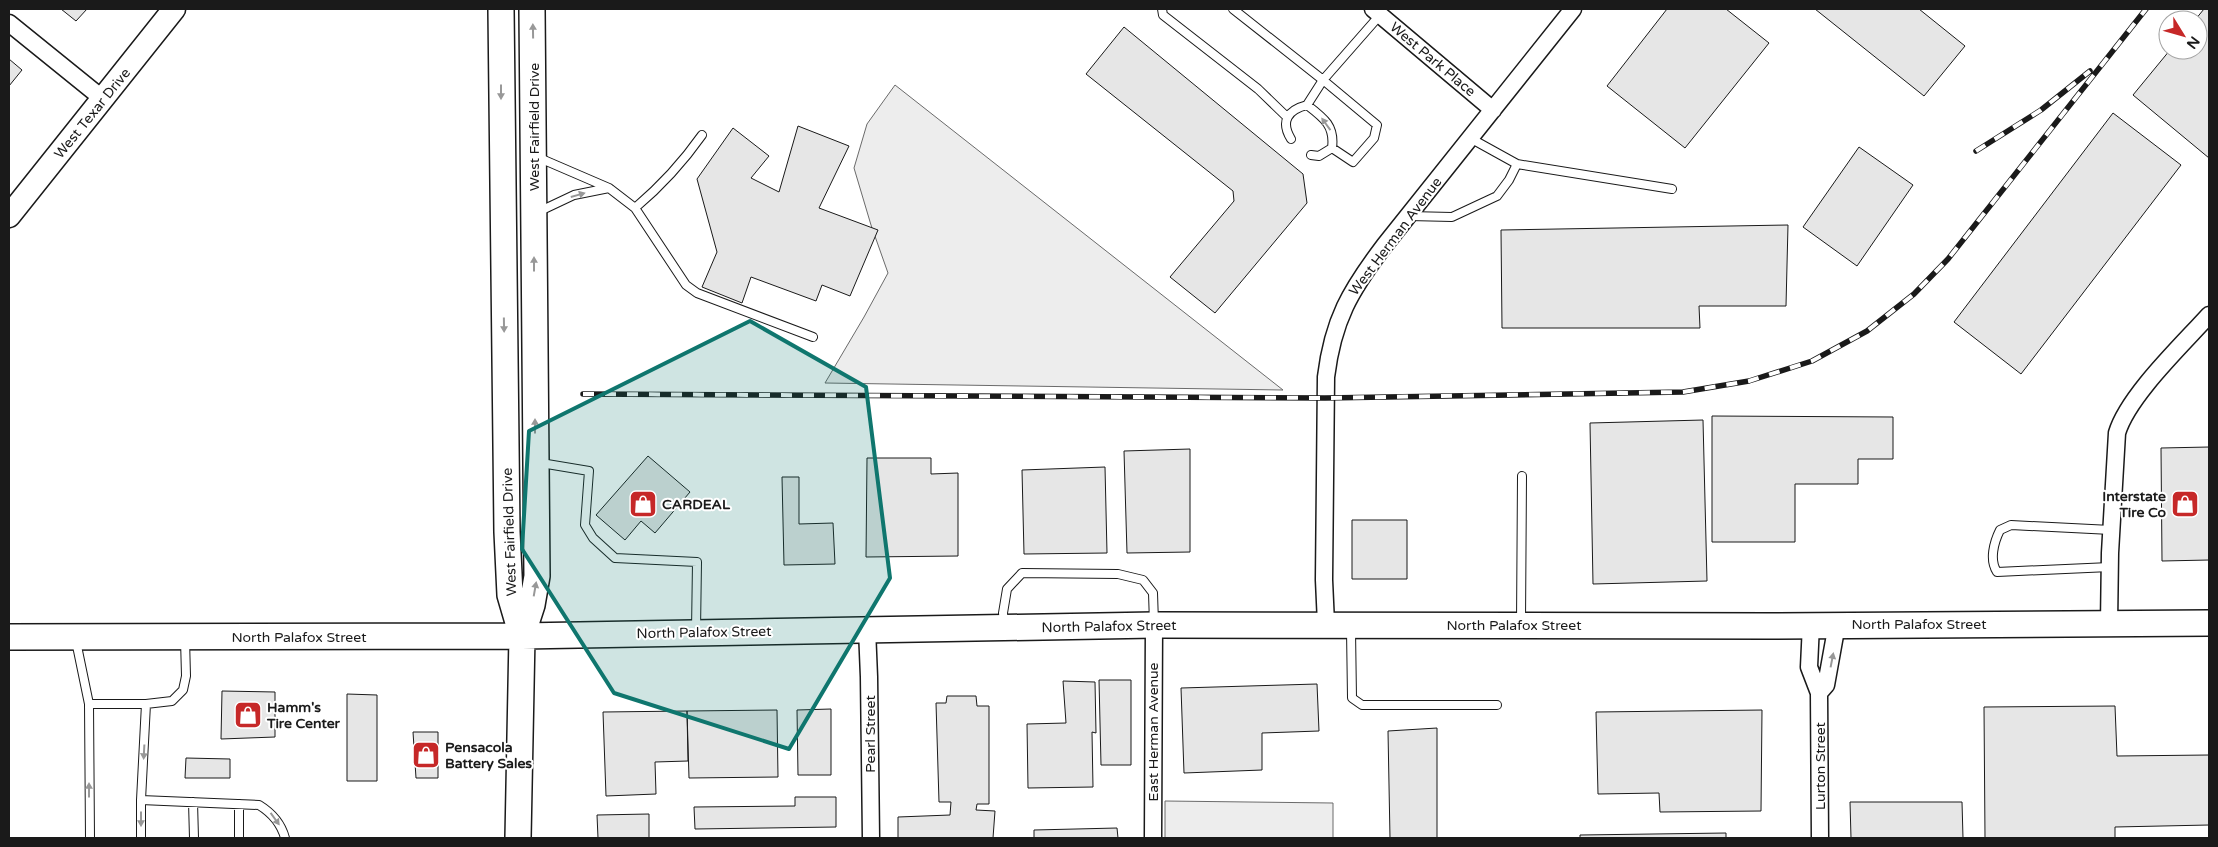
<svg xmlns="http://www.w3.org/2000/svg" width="2218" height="847" viewBox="0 0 2218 847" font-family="'Varela Round',sans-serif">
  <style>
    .built { fill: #ededed; stroke: #6a6a6a }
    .building { fill: #e6e6e6; stroke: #1a1a1a }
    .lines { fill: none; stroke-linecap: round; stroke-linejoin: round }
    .lane-casing { stroke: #1a1a1a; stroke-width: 10 }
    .street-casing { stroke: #1a1a1a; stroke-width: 19 }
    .secondary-casing { stroke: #1a1a1a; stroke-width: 25 }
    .primary-casing { stroke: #1a1a1a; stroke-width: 28 }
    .lane { stroke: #fff; stroke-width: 8 }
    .street { stroke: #fff; stroke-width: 16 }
    .secondary { stroke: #fff; stroke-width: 22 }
    .primary { stroke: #fff; stroke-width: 25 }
    .rail-casing { stroke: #1a1a1a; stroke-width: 5.5 }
    .rail { stroke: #fff; stroke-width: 4; stroke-dasharray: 11; stroke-linecap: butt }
    .oneway { fill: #989898 }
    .marked { fill: #0f766e; fill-opacity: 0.2; stroke: #0f766e; stroke-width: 4; stroke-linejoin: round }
    .labels { text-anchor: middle; stroke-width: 4; stroke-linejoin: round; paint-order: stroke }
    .street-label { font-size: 14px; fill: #1a1a1a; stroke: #fff }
    .poi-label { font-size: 14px; font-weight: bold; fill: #1a1a1a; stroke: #fff; text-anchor: start }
  </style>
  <rect width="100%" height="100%" fill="#fff"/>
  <path class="built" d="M895,85l388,305 -458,-7 39,-66 24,-44 -17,-48 -17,-57 13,-44z
    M1165,801l168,2v35h-168z"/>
  <path class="building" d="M61,9h26l-11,12z
    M1667,9h59l43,34 -84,105 -78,-62z
    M1815,9h104l46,37 -41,50z
    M2204,9h5v149l-76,-63 37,-45h28v-30h-3z
    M1124,27l179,147 4,29 -92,110 -45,-36 64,-76 -1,-10 -147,-117z
    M9,59l13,11 -13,16z
    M2113,113l68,52 -160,209 -67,-52z
    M798,126l51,20 -30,62 59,22 -28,66 -28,-11 -6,16 -65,-24 -9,26 -40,-16 15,-35 -20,-73 36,-51 36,28 -18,22 28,14z
    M1859,147l54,38 -56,81 -54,-39z
    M1788,225l-2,81h-87l1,22h-198l-1,-98z
    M1712,416l181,1v42h-35v25h-63v58h-83z
    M1703,420l4,161 -114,3 -3,-161z
    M2209,447v113l-47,1 -1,-113z
    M1190,449v103l-63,1 -3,-102z
    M648,456l42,36 -35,41 -14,-12 -16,19 -29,-25z
    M867,458h64v16l27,-1v83l-92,1z
    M1105,467l2,86 -83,1 -2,-84z
    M782,477h17v47l34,-1 2,41 -51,1z
    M1352,520h55v59h-55z
    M1099,680h32v85h-30z
    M1063,681l32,1 1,51 -4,-1 1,55 -65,1 -1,-64 39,-1z
    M1317,684l2,47 -57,2v37l-78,3 -3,-85z
    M222,691l53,1v45l-54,2z
    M347,694l30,1v86h-30z
    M947,696h29l1,10h12v98h-12l-1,6 19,1 -2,27h-95v-21l52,-2 1,-13h-12l-3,-99h10z
    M2115,706l2,50 92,-1v70l-94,2v11h-130l-1,-131z
    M831,709v66h-33l-1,-65z
    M777,710l1,67 -89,1 -2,-67z
    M1762,710l-1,101 -101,1 -1,-19 -61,1 -2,-82z
    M687,711l1,50 -33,1 1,32 -50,2 -3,-84z
    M1437,728v110h-47l-2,-107z
    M413,732h25v46h-22z
    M186,758l44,1v19h-45z
    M795,797h41v30l-141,2 -1,-22 101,-1z
    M1850,802h112l1,36h-112z
    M649,814v24h-51l-1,-23z
    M1117,828l1,10h-84v-8z
    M1726,833v5h-146v-3z"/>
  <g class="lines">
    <g class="lane-casing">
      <path id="lane" d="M1162,9l1,6 95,74 29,28
        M1233,9l90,71 57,-65
        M1307,105c17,13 28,21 25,43
        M1291,139c-11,-18 -3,-29 16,-34l16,-25 54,45 -3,13 -21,24 -21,-14
        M1311,155l8,1 13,-8
        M537,157l72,31 -35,7 -36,17
        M1517,164l155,25
        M609,188l26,20 51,77 11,8 116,44
        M635,208c26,-22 48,-46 67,-73
        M1409,216l43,1 45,-21 12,-16 8,-16 -47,-26
        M541,463l48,8 -4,54 8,13 22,20 82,4 -1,68
        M2110,567l-113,5c-8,-12 -3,-30 3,-42l11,-5 100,5
        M1521,623l1,-147
        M1004,624l-1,-11 4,-24 15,-16 96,1 25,6 10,13 1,30
        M1351,630l1,68 10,7h135
        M76,641l13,63h57l26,-3 11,-11 3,-14 -1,-37
        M89,704l1,134
        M141,800l118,5c13,8 22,18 26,33
        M193,802l1,36
        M239,804v34
        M141,838v-38l5,-96"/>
    </g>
    <g class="street-casing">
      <path id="street" d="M1373,9l120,101
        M9,23l94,76
        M1326,624l-2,-44 2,-203c7,-57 24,-86 58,-131l189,-237
        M1811,624l-2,43 10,26 1,145
        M2109,624l1,-71 7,-120c11,-37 65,-88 92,-118
        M867,629l2,48 2,161
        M1819,693l7,-8 11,-61
        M1153,838l1,-213"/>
    </g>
    <g class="secondary-casing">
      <path id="secondary" d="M9,216l165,-207"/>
    </g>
    <g class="primary-casing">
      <path id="primary" d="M501,9l6,523 3,63 12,41
        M9,637l513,-1 632,-11 614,1 441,-3
        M518,838l4,-202 10,-31 5,-29 -5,-567"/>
    </g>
    <use href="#lane" class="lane"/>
    <use href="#street" class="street"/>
    <use href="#secondary" class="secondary"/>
    <use href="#primary" class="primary"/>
    <g class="rail-casing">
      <path id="rail" d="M1976,151l65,-41 49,-39
        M583,394l742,4 358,-6 66,-11 63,-20 55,-30 47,-37 34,-35 198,-250"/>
    </g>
    <use href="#rail" class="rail"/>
  </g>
  <defs><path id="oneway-solid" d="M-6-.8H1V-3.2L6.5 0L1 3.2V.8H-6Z" transform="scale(1.25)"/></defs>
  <g class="oneway">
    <use href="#oneway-solid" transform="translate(533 31) rotate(-91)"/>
    <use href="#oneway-solid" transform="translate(501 92) rotate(90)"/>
    <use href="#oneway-solid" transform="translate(1326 124) rotate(-126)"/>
    <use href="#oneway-solid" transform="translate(578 195) rotate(-16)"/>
    <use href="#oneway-solid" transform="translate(534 264) rotate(-90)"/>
    <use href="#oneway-solid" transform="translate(504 325) rotate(89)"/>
    <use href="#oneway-solid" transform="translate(535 426) rotate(-90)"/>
    <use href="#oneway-solid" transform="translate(535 589) rotate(-80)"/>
    <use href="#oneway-solid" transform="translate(1832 660) rotate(-79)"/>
    <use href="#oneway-solid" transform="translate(144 752) rotate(93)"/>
    <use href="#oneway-solid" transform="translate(89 790) rotate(-90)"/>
    <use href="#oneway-solid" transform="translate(141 819) rotate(90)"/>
    <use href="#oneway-solid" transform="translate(275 819) rotate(54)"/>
  </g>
  <path class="marked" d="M750,321l116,66 24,191 -101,171 -175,-56 -92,-144 7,-118z"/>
  <defs>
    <g id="shop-square" transform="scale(1.4375)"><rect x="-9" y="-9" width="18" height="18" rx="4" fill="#c62828" stroke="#fff"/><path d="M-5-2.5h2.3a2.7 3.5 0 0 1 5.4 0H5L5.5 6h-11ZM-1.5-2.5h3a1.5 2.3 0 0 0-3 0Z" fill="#fff"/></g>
  </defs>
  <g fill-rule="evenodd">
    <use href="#shop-square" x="643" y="504"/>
    <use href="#shop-square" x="2185" y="504"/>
    <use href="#shop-square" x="248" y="715"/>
    <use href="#shop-square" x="426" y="755"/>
  </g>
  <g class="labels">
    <g class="street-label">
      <text transform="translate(1433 59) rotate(40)" y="5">West Park Place</text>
      <text transform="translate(92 113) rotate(-51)" y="5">West Texar Drive</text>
      <text transform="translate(534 127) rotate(-90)" y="5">West Fairfield Drive</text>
      <text transform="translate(1395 236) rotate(-53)" y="5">West Herman Avenue</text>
      <text transform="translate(509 532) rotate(-92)" y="5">West Fairfield Drive</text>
      <text x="1919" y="629">North Palafox Street</text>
      <text x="1514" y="630">North Palafox Street</text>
      <text transform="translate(1109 626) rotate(-1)" y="5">North Palafox Street</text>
      <text transform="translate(704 632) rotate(-1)" y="5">North Palafox Street</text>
      <text x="299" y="642">North Palafox Street</text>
      <text transform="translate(1153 732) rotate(-90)" y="5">East Herman Avenue</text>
      <text transform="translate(870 734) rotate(-90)" y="5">Pearl Street</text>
      <text transform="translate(1820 766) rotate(-90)" y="5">Lurton Street</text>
    </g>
    <g class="poi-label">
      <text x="2166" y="501" text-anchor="end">Interstate<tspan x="2166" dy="16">Tire Co</tspan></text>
      <text x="662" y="509">CARDEAL</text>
      <text x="267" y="712">Hamm's<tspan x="267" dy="16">Tire Center</tspan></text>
      <text x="445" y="752">Pensacola<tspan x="445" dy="16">Battery Sales</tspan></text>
    </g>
  </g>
  <rect width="2218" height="847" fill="none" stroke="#1a1a1a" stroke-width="20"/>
  <g transform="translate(2183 35) rotate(127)"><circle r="24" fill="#ffffff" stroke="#a3a3a3"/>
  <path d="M0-4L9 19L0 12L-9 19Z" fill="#c62828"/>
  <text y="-8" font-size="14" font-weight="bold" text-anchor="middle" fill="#1a1a1a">N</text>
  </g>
</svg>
